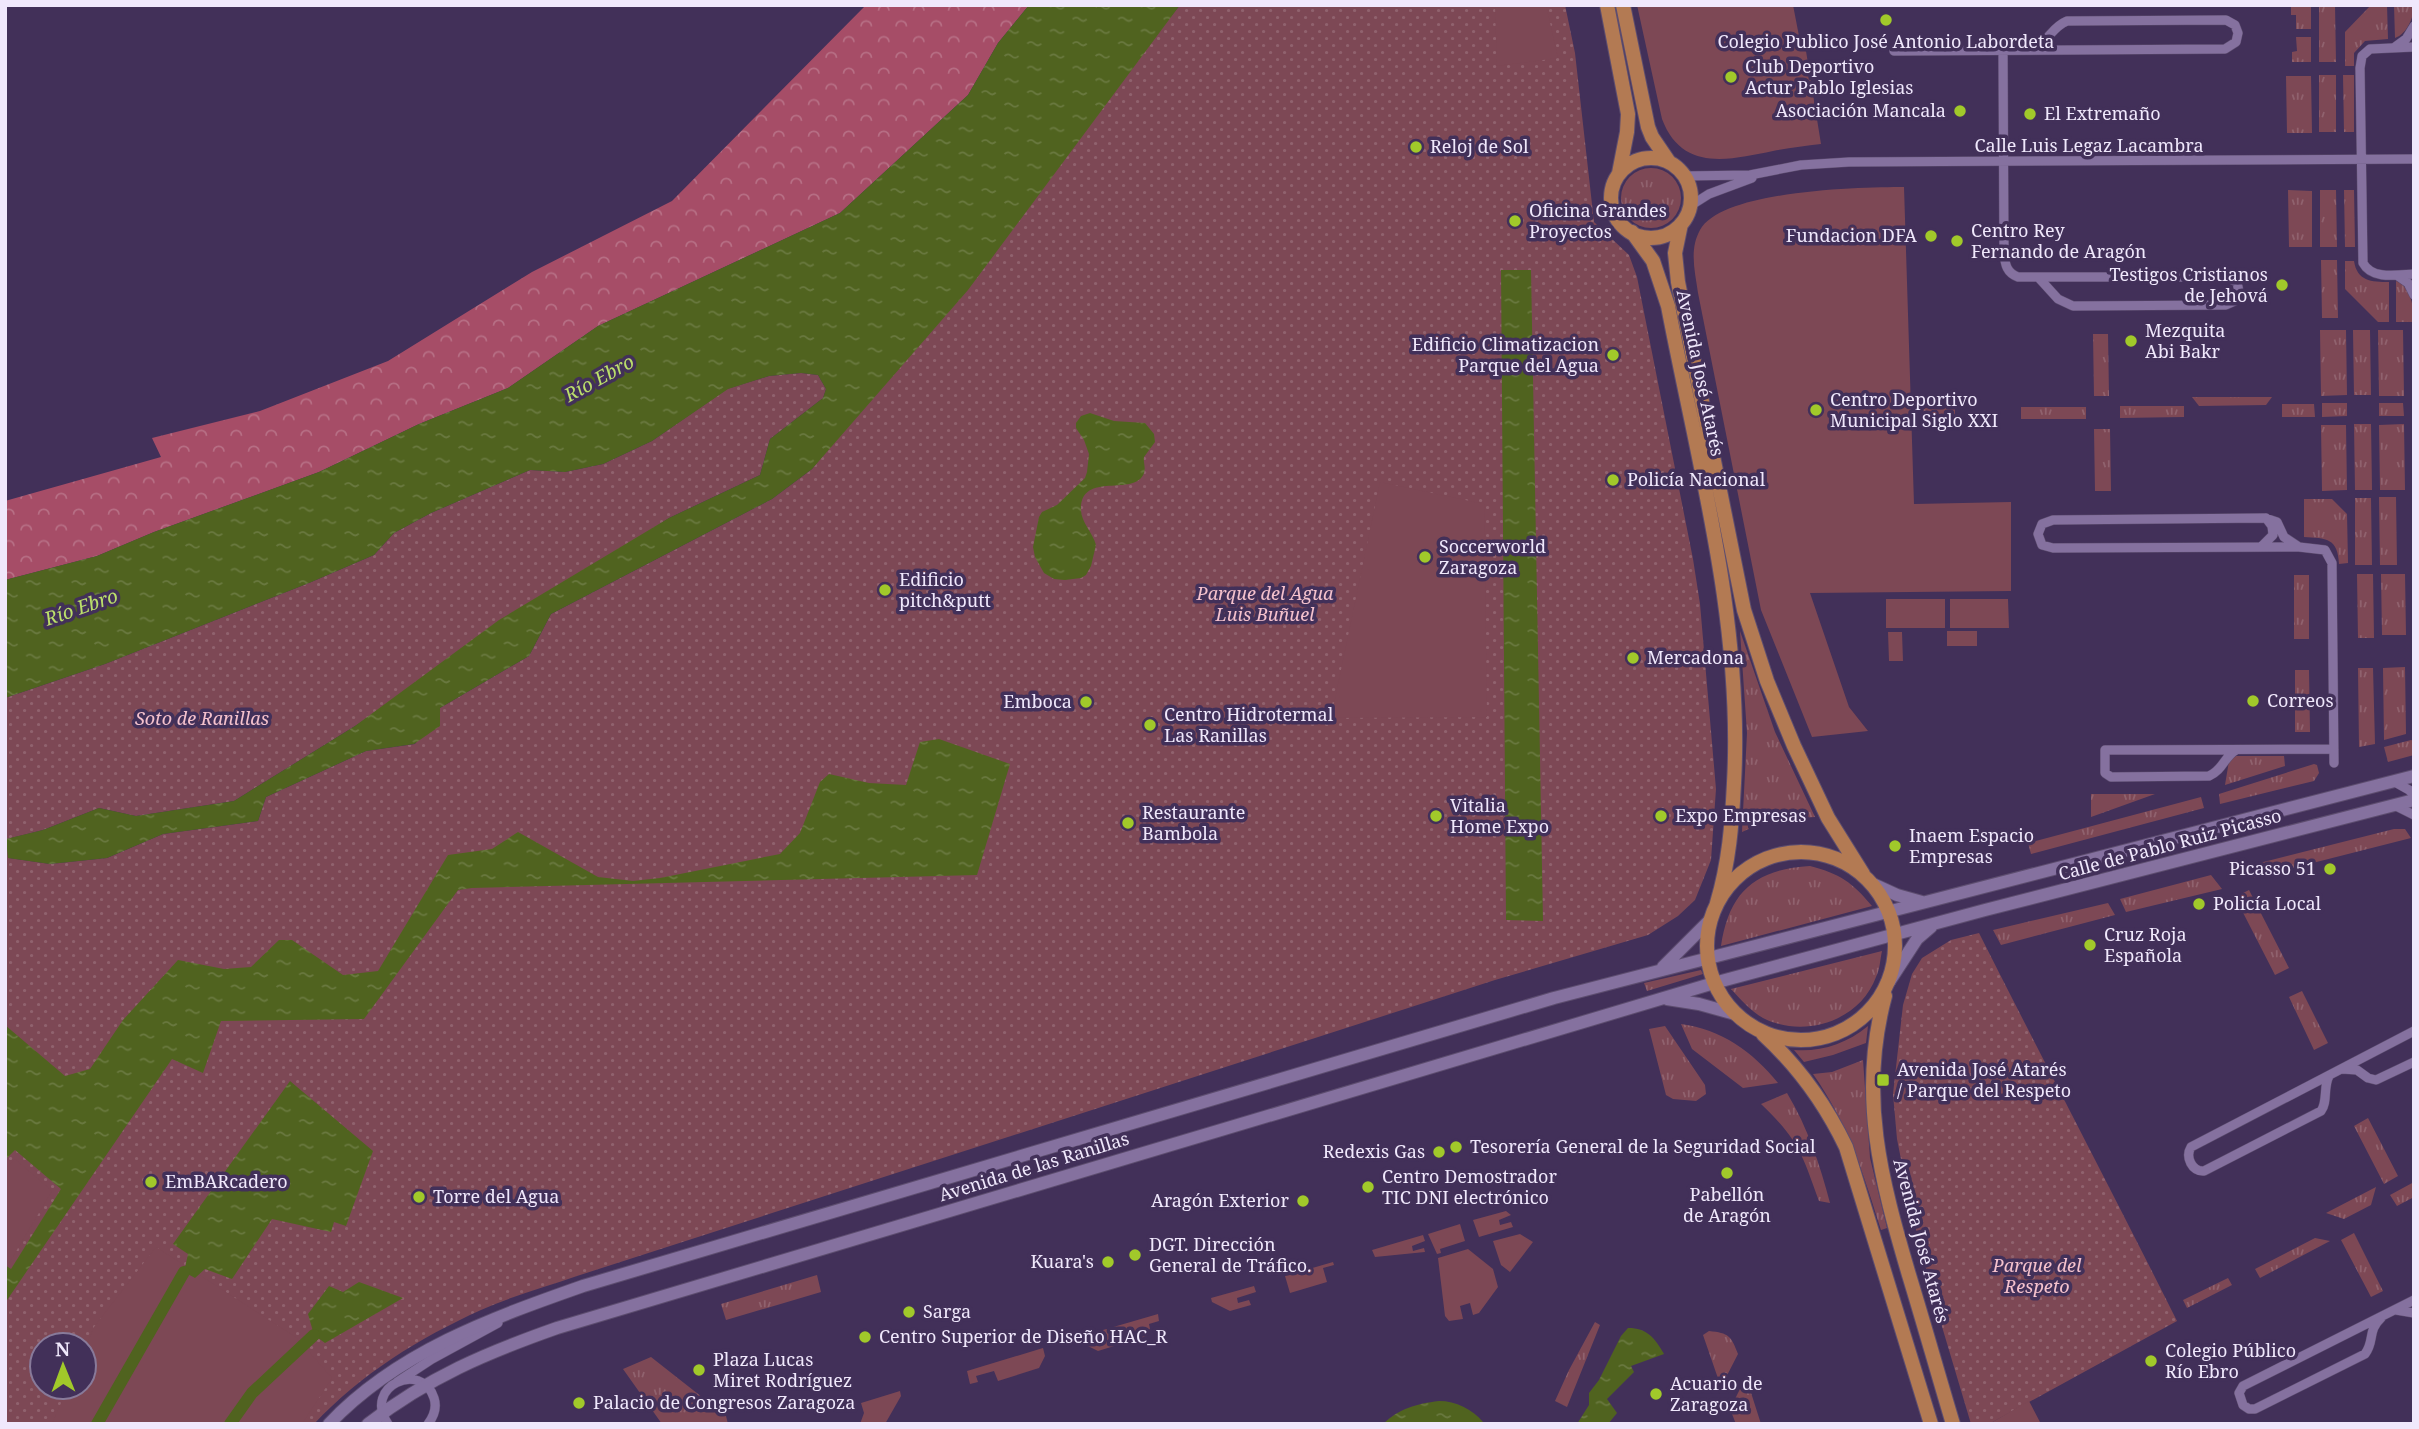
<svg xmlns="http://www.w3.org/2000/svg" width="2419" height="1429" viewBox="0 0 2419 1429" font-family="'Noto Serif',serif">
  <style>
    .grass { fill: url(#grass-tufts) }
    .forest { fill: url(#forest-crowns) }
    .park { fill: url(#park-dots); fill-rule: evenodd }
    .garden { fill: #7d4855 }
    .water { fill: url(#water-ripples) }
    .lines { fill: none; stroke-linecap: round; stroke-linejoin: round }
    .canal { stroke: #50631f; stroke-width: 12 }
    .street-casing { stroke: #5d4d6f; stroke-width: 10 }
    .secondary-casing { stroke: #5d4d6f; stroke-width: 14 }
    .primary-casing { stroke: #5d4d6f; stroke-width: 16 }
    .street { stroke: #85719f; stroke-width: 9 }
    .secondary { stroke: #85719f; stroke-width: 12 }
    .primary { stroke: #b37a53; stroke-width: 14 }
    .poi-dot { fill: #a1c92a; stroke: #423059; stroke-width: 2.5 }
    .labels { text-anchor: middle; stroke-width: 7; stroke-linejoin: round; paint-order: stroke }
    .poi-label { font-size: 18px; fill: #f0e8fc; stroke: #423059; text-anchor: start }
    .street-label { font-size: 18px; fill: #f0e8fc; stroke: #423059 }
    .park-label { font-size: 18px; font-style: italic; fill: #f5c2cd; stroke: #423059 }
    .water-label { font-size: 19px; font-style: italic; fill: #bce06b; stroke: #423059 }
  </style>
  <defs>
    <pattern id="grass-tufts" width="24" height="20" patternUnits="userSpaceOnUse" patternTransform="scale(1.75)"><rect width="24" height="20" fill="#7d4855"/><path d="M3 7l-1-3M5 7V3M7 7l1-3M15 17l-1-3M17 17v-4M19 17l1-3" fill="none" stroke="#90626e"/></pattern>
    <pattern id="forest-crowns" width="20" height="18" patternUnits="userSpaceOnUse" patternTransform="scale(1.75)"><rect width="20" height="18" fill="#a64d67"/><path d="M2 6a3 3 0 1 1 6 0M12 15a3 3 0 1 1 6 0" fill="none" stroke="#b76f85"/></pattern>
    <pattern id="park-dots" width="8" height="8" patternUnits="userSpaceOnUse" patternTransform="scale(1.75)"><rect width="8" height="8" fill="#7d4855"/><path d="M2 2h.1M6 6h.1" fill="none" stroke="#90626e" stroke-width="1.8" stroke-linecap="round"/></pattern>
    <pattern id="water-ripples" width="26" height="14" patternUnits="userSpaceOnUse" patternTransform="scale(1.75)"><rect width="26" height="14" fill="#50631f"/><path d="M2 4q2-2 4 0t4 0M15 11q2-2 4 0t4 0" fill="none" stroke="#6a7940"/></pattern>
  </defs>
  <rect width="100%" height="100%" fill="#423059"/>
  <path class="grass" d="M2291,5h20v24h-15v-14h-5z
    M2319,5h16l1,57h-17z
    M2371,5h16l1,34 -23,2 -11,12v13h-9v-34z
    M2394,5h20c0,12 -7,29 -19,33z
    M2296,37h15v25h-19v-10l5,-1z
    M2319,75h17v57h-17z
    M2343,75h11v57h-10z
    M2286,76h25l1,57h-25z
    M1621 198a30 30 0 1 1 60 0a30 30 0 1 1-60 0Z
    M2288,190l24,1v56h-23z
    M2320,190h16l1,57h-17z
    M2344,190h10l1,57h-10z
    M2321,260h16l1,58h-16z
    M2345,261h9c3,20 17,21 35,21v40h-11l-33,-33z
    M2396,281c15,6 18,26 18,41h-18z
    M2320,330h26l1,65 -26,1z
    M2353,330h17l1,65h-17z
    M2378,330h25l1,66h-25z
    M2093,334h15l1,62h-15z
    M2192,397h80l-6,8 -67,1z
    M2322,403h25v13l-25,1z
    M2379,403h24l1,13h-25z
    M2282,404h32l1,13h-33z
    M2120,406h64v11l-64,1z
    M2021,407h65v12h-65z
    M1923,408h32v11h-32z
    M2354,424h17l1,66h-17z
    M2404,424l1,66h-25l-1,-65z
    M2321,425h25l1,65 -25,1z
    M2094,429h16l1,62h-16z
    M2379,497h17l1,68h-17z
    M2355,498h16l1,67h-17z
    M2304,499h28l15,15 1,49 -9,1c-1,-26 -13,-26 -35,-27z
    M2357,574h16l1,64h-16z
    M2381,574h24l1,61h-24z
    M2294,575h15v64h-15z
    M1740,631l35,101 40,85 -46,3 -27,12 5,-99z
    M2405,667l1,67 -22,6 -1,-72z
    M2373,668l2,76 -16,3 -1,-79z
    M2295,670h14l1,62h-15z
    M2411,740l3,1v14l-26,7 -4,-15z
    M2236,756h48l1,10 -60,19 4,-24z
    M2314,764l3,1 2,8 -5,8 -94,23 -1,-10z
    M2091,794h64l-64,23z
    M2201,797l3,11 -173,46 -3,-11z
    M2394,829h11l6,9 -158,40 -17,-9z
    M1810,866c30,8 42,16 62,40l-151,40c8,-54 34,-77 89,-80z
    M2211,875l11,14 -96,23 -6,-13z
    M2249,890l40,78 -14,7 -40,-78z
    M2108,903l7,12 -114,30 -8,-15z
    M1882,951c-2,9 -2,18 -6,26 -16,44 -72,62 -113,41 -12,-7 -23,-19 -32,-29z
    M1701,970l2,4 -56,17 -3,-8z
    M2302,991l26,52 -14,7 -25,-53z
    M1681,1024c40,5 72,28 97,59l-35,5 -51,-39z
    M1665,1026l40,59 1,9 -10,7 -23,-2 -7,-4 -17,-66z
    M1863,1060l7,98 17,70 -6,2c-18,-58 -33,-106 -68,-156l19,-2z
    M1787,1093c21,35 33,72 43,110l-11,-2c-17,-47 -20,-61 -58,-97z
    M2368,1118l30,58 -14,8 -30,-58z
    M2414,1182v15l-17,9 -7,-11z
    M2376,1187l-5,18 -27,14 -18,-6z
    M2354,1233l29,58 -12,6 -30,-57z
    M2315,1238l15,3 -70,37 -5,-9z
    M817,1275l4,17 -95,28 -5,-16z
    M2228,1278l4,7 -45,23 -4,-8z
    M1595,1322l5,3 -33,82 -12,-6 14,-31z
    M1709,1331c20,2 22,5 29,23l-17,33 -18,-52z
    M651,1357l75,59 2,8h-66l-39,-55z
    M1746,1377l15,47h-25l-6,-15z"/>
  <path class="forest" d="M866,5h163l-31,38 -30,52 -128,118 -242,113 -90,62 -89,36 -100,48 -165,60 -57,24 -92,24v-79l156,-44 -9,-19 108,-27 128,-50 144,-89 140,-71z"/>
  <path class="park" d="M1180,5h385l10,48 19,169 35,33 8,22 56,282 7,45 16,185 -5,71 -16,40 -17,16 -30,19 -153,45 -918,296c-31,11 -65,20 -96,34 -62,28 -120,64 -167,114h-309v-726l100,-34 204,-81 65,-28 20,-22 37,-20 99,-43 35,2 38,-8 49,-23 75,-52 42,-13 32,-3 17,2 8,14 -3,9 -53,41 -10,36 -91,43 -314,208 -121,75 -98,15 -37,-8 -56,22 -36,9 2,19 41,6 57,-6 56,-24 95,-13 8,-24 100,-46 49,-7 25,-36 89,-52 22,-42 221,-115 40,-30zM42,1345h42v42h-42z
    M1979,933c65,129 133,258 198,388l-188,103h-18l-42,-141 -19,-78 -13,-66 -4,-45 10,-89 9,-31 10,-16 29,-18z"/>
  <path class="garden" d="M1495,5h51l12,53 -61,8z
    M1637,5h156l6,31 7,15 15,93c-16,2 -32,4 -48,7 -44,9 -91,21 -111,-32z
    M1904,187l10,317 97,-2v89l-201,2 39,114 19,24 -56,6 -51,-127 -63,-317c-3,-22 -9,-43 2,-63 22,-40 161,-43 204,-43z
    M1380,482l104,22 3,213 -156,1z
    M1886,599h59v29h-59z
    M1950,599h58l1,29h-59z
    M1947,631h30v15h-30z
    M1888,632h14l1,29h-14z
    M1868,1026l-2,17 -33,12 -29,7 -10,-12c27,2 52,-6 74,-24z
    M15,1159l37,32 -43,72 -4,-4v-90z
    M1506,1211l5,4 -12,5 1,5 11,-3 2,5 -34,10 -6,-17z
    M1460,1224l5,17 -25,8 1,4 -4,1 -9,-20z
    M1520,1234l13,8 -23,30 -9,-7 -8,-24z
    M1423,1235l2,6 -13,5 1,5 11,-3 1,4 -50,5 -3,-7z
    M156,1247l141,91 35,40 -30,46h-250l16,-37h16v-36l10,-24z
    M1468,1249l25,20 5,18 -19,26 -6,2 -3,-12 -10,3 3,13 -14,2 -4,-5 -7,-58z
    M1333,1262l1,3 -11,3 4,14 -37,11 -5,-17z
    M1254,1286l2,6 -19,6 1,5 11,-3 2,5 -21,6 -18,-9 -1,-4z
    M1158,1314l1,7 -10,3 1,5 -5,2 2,5 -49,15 -18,-9 -1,-5z
    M1043,1348l2,8 -6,12 -41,13 -4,-10 -18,5 2,6 -8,2 -3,-13z
    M900,1391l1,5 -16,28h-25l4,-11 -3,-10z
    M2029,1401l12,23h-52z"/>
  <path class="water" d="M1029,5h151l-212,285 -156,179 -40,30 -221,115 -22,42 -89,52v18l-26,18 -48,7 -100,46 -8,24 -95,13 -56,24 -57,6 -42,-6 -2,-19 37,-9 56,-22 37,8 98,-15 121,-75 144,-106 170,-102 91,-43 10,-36 53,-41 3,-9 -8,-14 -17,-2 -32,3 -41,13 -76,52 -49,23 -38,8 -35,-2 -99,43 -37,20 -20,22 -65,28 -204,81 -100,34v-118l92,-24 57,-24 165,-60 100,-48 89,-36 90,-62 242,-113 128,-118 30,-52z
    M1501,270h30l12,651 -37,-1z
    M1090,413l24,8 31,2 9,11 1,8 -11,15c-1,5 2,11 0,16 -9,25 -64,-3 -63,37 0,12 12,23 15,35l-5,21 -5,9 -5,3 -16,2 -11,-1 -10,-6 -9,-16 -2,-10 6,-30 3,-5 15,-7 28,-27 2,-6 2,-18 -5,-14 -8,-12v-5l5,-7z
    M939,739l71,25 -33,111 -505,13 -14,2 -94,129 -143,2 -18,52 -31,-14 -167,244v-38l6,4 50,-80 -46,-39 -10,10v-135l60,51 25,-7 33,-49 55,-60 46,9 27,-2 28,-27h13l51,35 35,-4 70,-116 44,-6 26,-17 80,45 35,4 27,-3 120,-24 20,-21 20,-51 9,-8 40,9 37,2 14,-43z
    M290,1081l83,70 -27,75 -12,-4 -3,10 -59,-13 -40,60 -27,-10 -10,9 -11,-6 4,-18 -15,-10z
    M359,1282l44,16 -78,45 -11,-8 -6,-21 21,-28 14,6z
    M1628,1328c19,0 27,10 36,26l-33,12 3,6 -27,27 10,14 -9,11h-31l12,-19v-12l10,-13 22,-44z
    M1439,1401c17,0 33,8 44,21l-100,2c17,-16 33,-20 56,-23z"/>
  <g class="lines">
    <path class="canal" d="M97,1424l87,-152
      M230,1424l22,-31 62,-58"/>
    <g class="street-casing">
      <path id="street" d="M2395,47l11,-8 8,-13
        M2414,47l-44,2 -8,7 -2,12 3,195c9,17 34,12 51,11
        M2003,50l1,203c1,12 3,20 14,24h207l12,5 2,10 -4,9 -9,4 -153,1 -15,-7 -20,-22
        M1894,51l331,-2 11,-7 2,-9 -3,-8 -9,-5 -159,1c-17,7 -17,21 -38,29
        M1684,176l66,-1 51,-10 48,-3 565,-3
        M1690,206l19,-12 43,-16
        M2398,276l10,7 6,12
        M2262,546l11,-11 -1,-9 -6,-8
        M2299,547l-15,-10 -7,-15 -12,-4 -212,2 -11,4 -4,10 4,11 11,3 246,-1 26,3 7,13 2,200
        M2236,750c-12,7 -13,20 -27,26l-98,1 -6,-4v-23l229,-1
        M2393,781l16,9 5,5
        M2394,805l20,10
        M2342,1069l15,1 11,8 8,2 38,-18
        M2329,1076c-6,11 -1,26 -8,35l-117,60c-12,1 -19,-14 -13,-24l223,-116
        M2396,1310l18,3
        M2381,1318c-14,13 -6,23 -16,36l-110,55h-6l-6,-4 -4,-12 4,-7 171,-86
        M397,1382l35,-23 66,-36
        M388,1424c-26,-38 34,-64 46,-26 3,9 0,18 -6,26"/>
    </g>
    <g class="secondary-casing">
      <path id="secondary" d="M1873,884l24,11 25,7
        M1663,967l47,-47
        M1889,982l28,-43 14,-12
        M1667,999l32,5 36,10
        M329,1424c68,-72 163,-106 254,-138l971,-288 860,-222
        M368,1424c61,-47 118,-71 189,-96l1157,-345 271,-73 429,-110"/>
    </g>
    <g class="primary-casing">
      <path id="primary" d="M1607,5l21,109 -1,18 -8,41
        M1623,5l25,122 4,10 17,25
        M1611 198a40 40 0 1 1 80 0a40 40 0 1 1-80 0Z
        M1681,224l-6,29 3,29 66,328 23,71 27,65 34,72 35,56
        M1632,232l21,29 15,45c30,157 75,316 66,477 -2,41 -5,80 -17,120
        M1707 946a94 94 0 1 1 188 0a94 94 0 1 1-188 0Z
        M1885,996c-27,99 -4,184 24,279 15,49 29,99 44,149
        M1763,1034c36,33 62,69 83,113l85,277"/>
    </g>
    <use href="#street" class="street"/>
    <use href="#secondary" class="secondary"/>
    <use href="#primary" class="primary"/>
  </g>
  <g class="poi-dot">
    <circle cx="1886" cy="20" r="7"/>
    <circle cx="1731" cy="77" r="7"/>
    <circle cx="1960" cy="111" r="7"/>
    <circle cx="2030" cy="114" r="7"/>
    <circle cx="1416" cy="147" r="7"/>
    <circle cx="1515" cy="221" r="7"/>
    <circle cx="1931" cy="236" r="7"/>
    <circle cx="1957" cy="241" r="7"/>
    <circle cx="2282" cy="285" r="7"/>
    <circle cx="2131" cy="341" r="7"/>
    <circle cx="1613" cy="355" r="7"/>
    <circle cx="1816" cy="410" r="7"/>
    <circle cx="1613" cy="480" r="7"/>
    <circle cx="1425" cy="557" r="7"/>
    <circle cx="885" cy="590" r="7"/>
    <circle cx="1633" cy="658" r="7"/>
    <circle cx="2253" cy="701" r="7"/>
    <circle cx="1086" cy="702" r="7"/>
    <circle cx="1150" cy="725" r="7"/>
    <circle cx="1436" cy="816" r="7"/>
    <circle cx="1661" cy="816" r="7"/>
    <circle cx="1128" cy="823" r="7"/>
    <circle cx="1895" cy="846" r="7"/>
    <circle cx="2330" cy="869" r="7"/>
    <circle cx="2199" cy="904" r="7"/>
    <circle cx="2090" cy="945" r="7"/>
    <rect x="1876" y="1073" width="14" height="14" rx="3.5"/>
    <circle cx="1456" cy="1147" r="7"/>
    <circle cx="1439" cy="1152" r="7"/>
    <circle cx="1727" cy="1173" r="7"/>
    <circle cx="151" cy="1182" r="7"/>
    <circle cx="1368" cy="1187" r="7"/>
    <circle cx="419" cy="1197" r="7"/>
    <circle cx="1303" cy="1201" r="7"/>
    <circle cx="1135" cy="1255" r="7"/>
    <circle cx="1108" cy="1262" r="7"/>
    <circle cx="909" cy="1312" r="7"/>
    <circle cx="865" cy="1337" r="7"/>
    <circle cx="2151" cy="1361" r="7"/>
    <circle cx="699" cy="1370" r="7"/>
    <circle cx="1656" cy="1394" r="7"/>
    <circle cx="579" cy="1403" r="7"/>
  </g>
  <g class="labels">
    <g class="poi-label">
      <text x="1886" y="48" text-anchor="middle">Colegio Publico José Antonio Labordeta</text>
      <text x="1745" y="73">Club Deportivo<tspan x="1745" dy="21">Actur Pablo Iglesias</tspan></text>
      <text x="1946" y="117" text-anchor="end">Asociación Mancala</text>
      <text x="2044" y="120">El Extremaño</text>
      <text x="1430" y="153">Reloj de Sol</text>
      <text x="1529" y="217">Oficina Grandes<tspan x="1529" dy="21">Proyectos</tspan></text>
      <text x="1971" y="237">Centro Rey<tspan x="1971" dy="21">Fernando de Aragón</tspan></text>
      <text x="1917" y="242" text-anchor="end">Fundacion DFA</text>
      <text x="2268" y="281" text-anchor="end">Testigos Cristianos<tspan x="2268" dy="21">de Jehová</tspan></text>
      <text x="2145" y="337">Mezquita<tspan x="2145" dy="21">Abi Bakr</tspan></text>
      <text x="1599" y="351" text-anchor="end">Edificio Climatizacion<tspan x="1599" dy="21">Parque del Agua</tspan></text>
      <text x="1830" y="406">Centro Deportivo<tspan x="1830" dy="21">Municipal Siglo XXI</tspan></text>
      <text x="1627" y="486">Policía Nacional</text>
      <text x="1439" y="553">Soccerworld<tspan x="1439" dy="21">Zaragoza</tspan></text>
      <text x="899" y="586">Edificio<tspan x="899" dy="21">pitch&amp;putt</tspan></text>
      <text x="1647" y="664">Mercadona</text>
      <text x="2267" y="707">Correos</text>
      <text x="1072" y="708" text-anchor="end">Emboca</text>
      <text x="1164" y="721">Centro Hidrotermal<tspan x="1164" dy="21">Las Ranillas</tspan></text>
      <text x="1450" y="812">Vitalia<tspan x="1450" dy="21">Home Expo</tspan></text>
      <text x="1142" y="819">Restaurante<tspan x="1142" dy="21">Bambola</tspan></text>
      <text x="1675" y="822">Expo Empresas</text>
      <text x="1909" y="842">Inaem Espacio<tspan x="1909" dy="21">Empresas</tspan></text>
      <text x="2316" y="875" text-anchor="end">Picasso 51</text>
      <text x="2213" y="910">Policía Local</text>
      <text x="2104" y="941">Cruz Roja<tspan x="2104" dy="21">Española</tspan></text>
      <text x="1897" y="1076">Avenida José Atarés<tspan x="1897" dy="21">/ Parque del Respeto</tspan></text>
      <text x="1470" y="1153">Tesorería General de la Seguridad Social</text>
      <text x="1425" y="1158" text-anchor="end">Redexis Gas</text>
      <text x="1382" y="1183">Centro Demostrador<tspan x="1382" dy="21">TIC DNI electrónico</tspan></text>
      <text x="165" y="1188">EmBARcadero</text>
      <text x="1727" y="1201" text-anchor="middle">Pabellón<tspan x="1727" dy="21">de Aragón</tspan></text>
      <text x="433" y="1203">Torre del Agua</text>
      <text x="1289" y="1207" text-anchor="end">Aragón Exterior</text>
      <text x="1149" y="1251">DGT. Dirección<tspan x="1149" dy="21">General de Tráfico.</tspan></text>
      <text x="1094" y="1268" text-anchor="end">Kuara's</text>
      <text x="923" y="1318">Sarga</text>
      <text x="879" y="1343">Centro Superior de Diseño HAC_R</text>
      <text x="2165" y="1357">Colegio Público<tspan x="2165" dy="21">Río Ebro</tspan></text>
      <text x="713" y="1366">Plaza Lucas<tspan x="713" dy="21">Miret Rodríguez</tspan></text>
      <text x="1670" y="1390">Acuario de<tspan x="1670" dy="21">Zaragoza</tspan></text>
      <text x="593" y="1409">Palacio de Congresos Zaragoza</text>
    </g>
    <g class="street-label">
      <text x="2089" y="152">Calle Luis Legaz Lacambra</text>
      <text transform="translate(1700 373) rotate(78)" y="6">Avenida José Atarés</text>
      <text transform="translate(2170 845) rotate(-15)" y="6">Calle de Pablo Ruiz Picasso</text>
      <text transform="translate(1034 1167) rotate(-17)" y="6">Avenida de las Ranillas</text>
      <text transform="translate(1921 1241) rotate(75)" y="6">Avenida José Atarés</text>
    </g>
    <g class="park-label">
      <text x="1265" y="600">Parque del Agua<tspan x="1265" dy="21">Luis Buñuel</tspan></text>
      <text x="202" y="725">Soto de Ranillas</text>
      <text x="2037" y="1272">Parque del<tspan x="2037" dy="21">Respeto</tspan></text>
    </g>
    <g class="water-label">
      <text transform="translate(599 378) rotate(-29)" y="7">Río Ebro</text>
      <text transform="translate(81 607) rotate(-19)" y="7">Río Ebro</text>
    </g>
  </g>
  <rect width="2419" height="1429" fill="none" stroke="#f0e8fc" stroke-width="14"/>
  <g transform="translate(63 1366) rotate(359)"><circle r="33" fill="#423059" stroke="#887a9a" stroke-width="2"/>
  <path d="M0-5L12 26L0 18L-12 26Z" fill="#a1c92a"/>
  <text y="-10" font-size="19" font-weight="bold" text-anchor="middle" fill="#f0e8fc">N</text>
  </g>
</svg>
